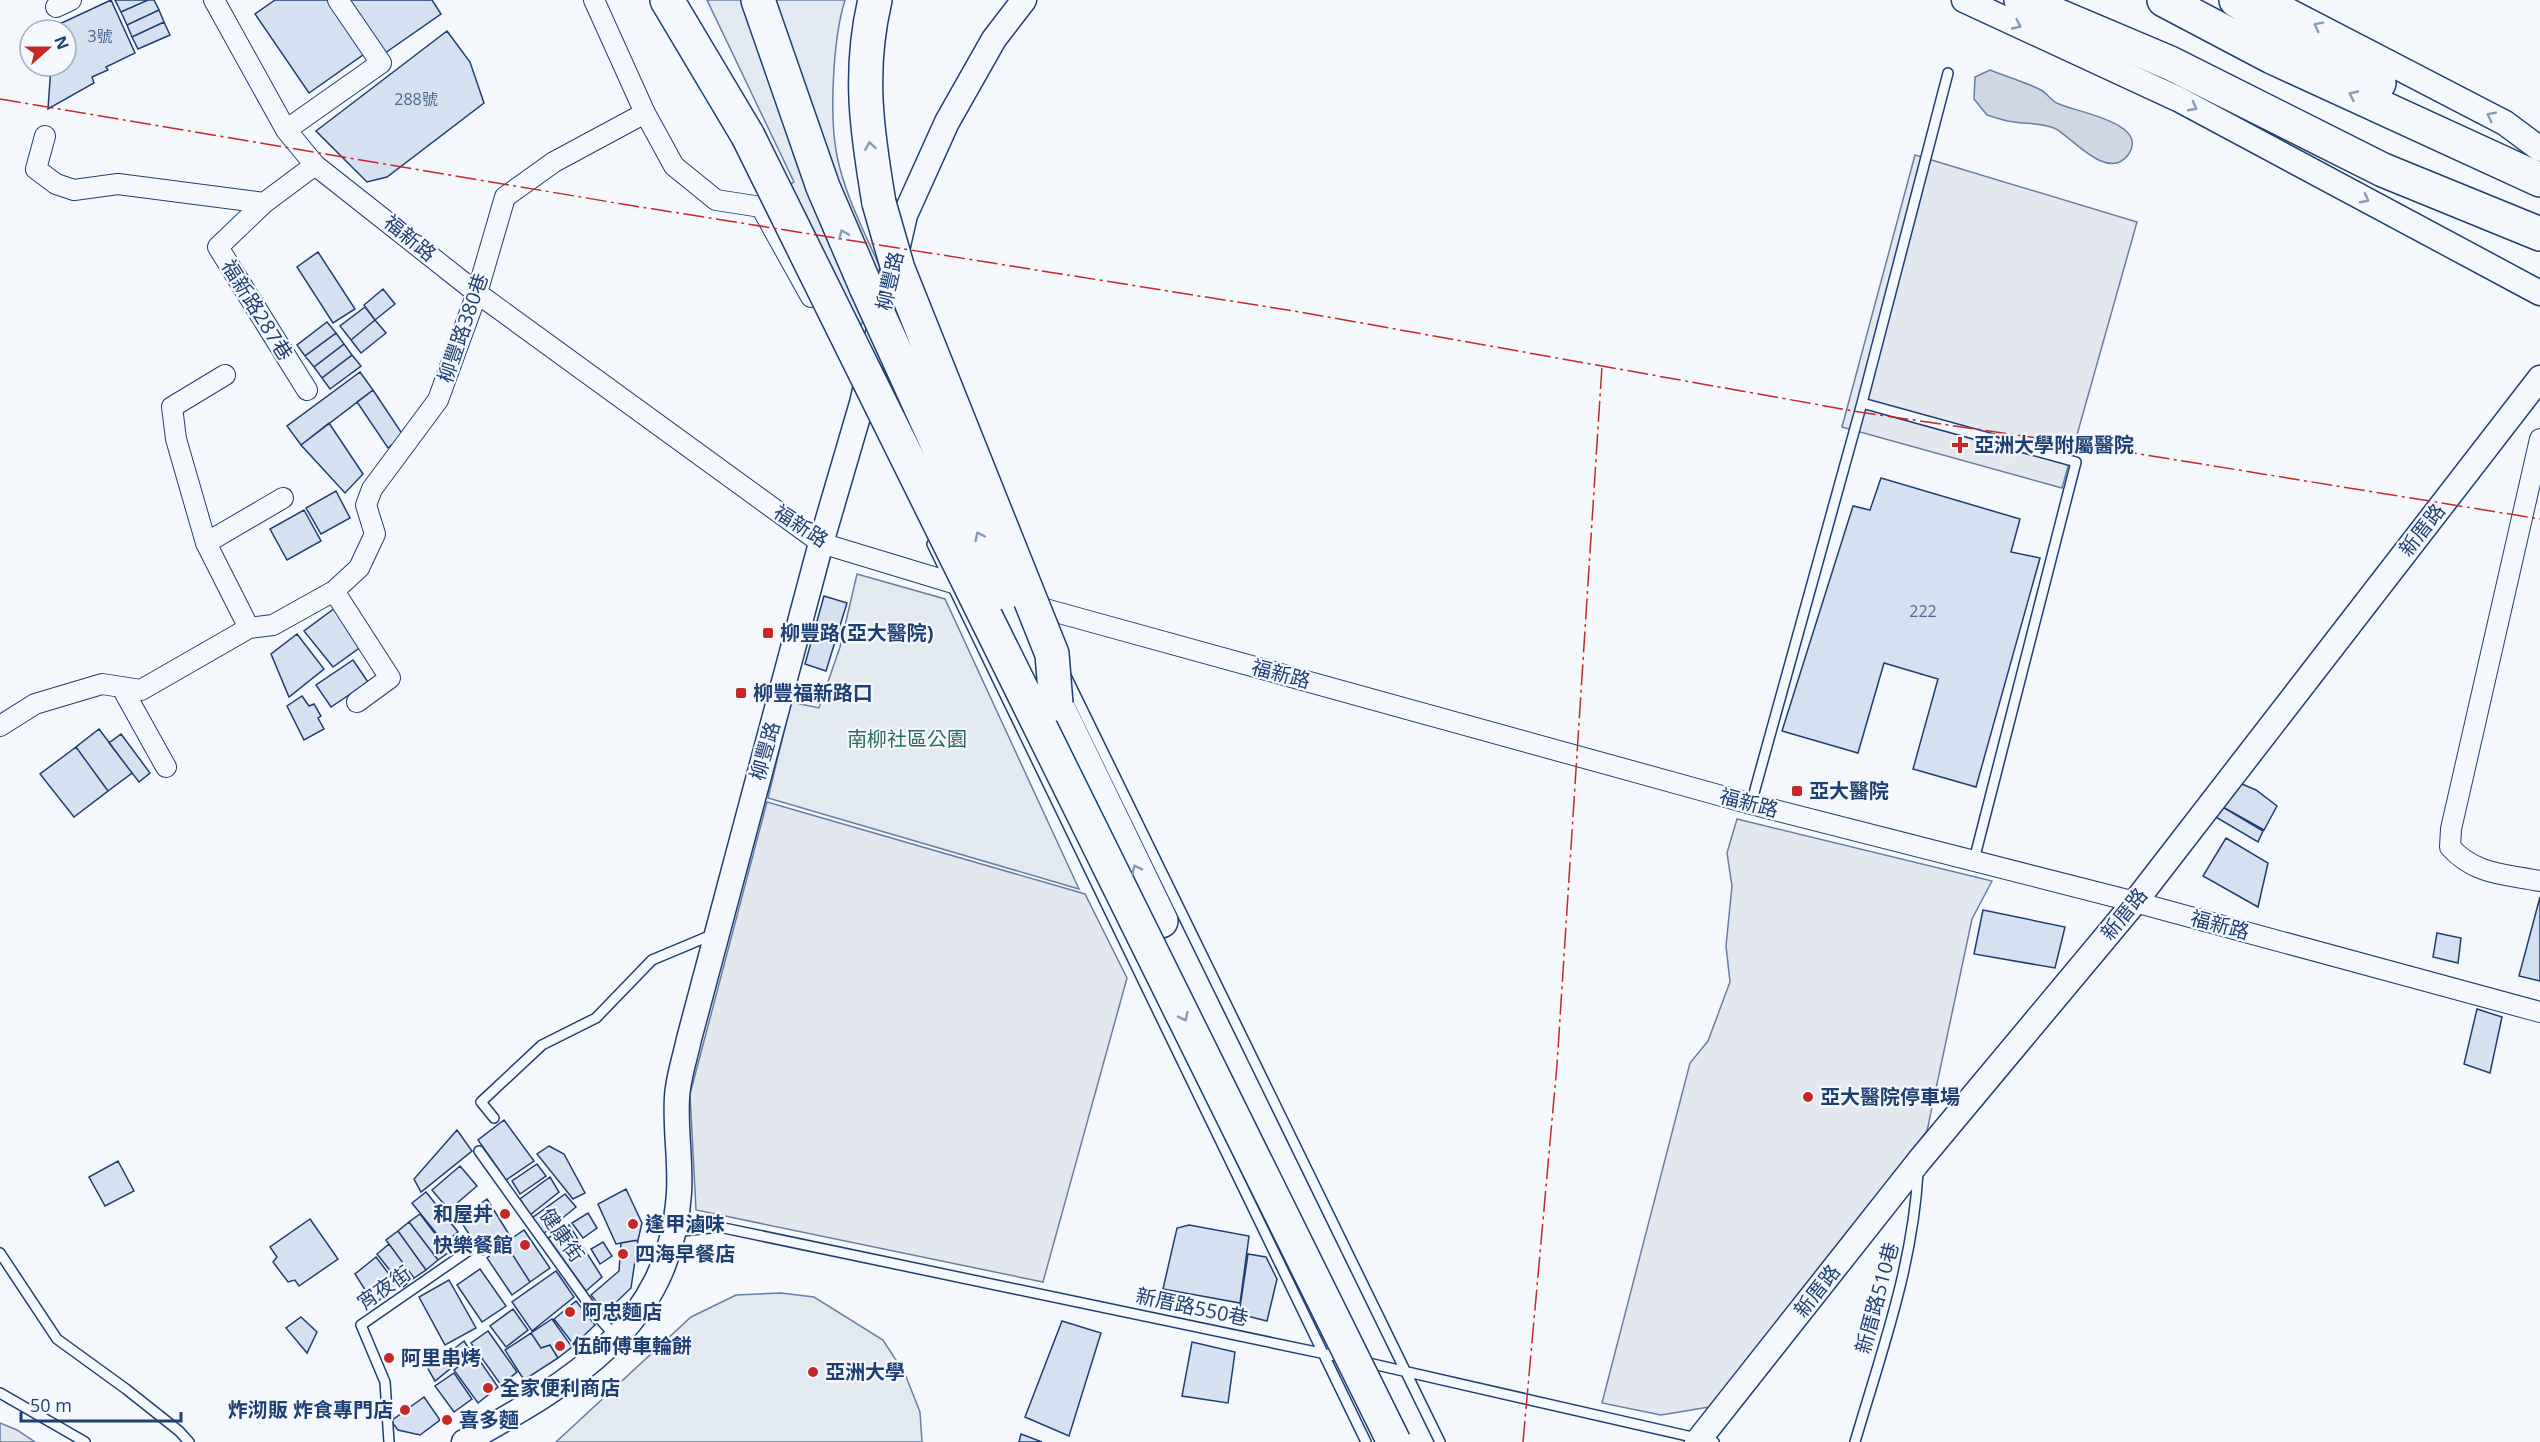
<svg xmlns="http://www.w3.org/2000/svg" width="2540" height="1442" viewBox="0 0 2540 1442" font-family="'Open Sans','Noto Sans TC',sans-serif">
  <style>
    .green { fill: #e3e9f0; stroke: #687fa3; stroke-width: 1.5 }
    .parking { fill: #e3e8f0; stroke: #687fa3; stroke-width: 1.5 }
    .water { fill: #cfd7e4; stroke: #687fa3; stroke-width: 1.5 }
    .building { fill: #d5e0f0; stroke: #1d3f73; stroke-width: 1.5 }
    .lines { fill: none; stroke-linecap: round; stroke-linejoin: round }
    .service-casing { stroke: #1d3f73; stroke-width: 12 }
    .minor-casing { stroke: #1d3f73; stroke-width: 22 }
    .tertiary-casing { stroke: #1d3f73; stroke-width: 27 }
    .motorway-casing { stroke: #1d3f73; stroke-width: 36 }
    .service { stroke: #f4f7fb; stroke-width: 9 }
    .minor { stroke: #f4f7fb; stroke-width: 20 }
    .tertiary { stroke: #f4f7fb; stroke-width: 24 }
    .motorway { stroke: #f4f7fb; stroke-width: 33 }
    .motorway-bridge-casing { stroke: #1d3f73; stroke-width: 36; stroke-linecap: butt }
    .motorway-bridge { stroke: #f4f7fb; stroke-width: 33 }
    .power { stroke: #c62828; stroke-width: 1.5; stroke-dasharray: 21 4.5 3 4.5; stroke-linecap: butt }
    .oneway { stroke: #889bb7 }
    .poi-dot { fill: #c62828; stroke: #f4f7fb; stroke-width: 2 }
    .labels { text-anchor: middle; stroke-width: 4.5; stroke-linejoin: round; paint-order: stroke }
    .number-label { font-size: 16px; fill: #4b6792 }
    .street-label { font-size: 20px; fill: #1d3f73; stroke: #f4f7fb }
    .poi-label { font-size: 20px; font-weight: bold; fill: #1d3f73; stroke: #f4f7fb; text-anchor: start }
    .park-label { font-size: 20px; fill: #2c6c60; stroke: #f4f7fb }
  </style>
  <rect width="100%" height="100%" fill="#f4f7fb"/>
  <path class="green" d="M707,0h138c-12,38 -16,117 -8,156 8,40 29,79 45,116l-33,84 -82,-157 27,-17z
    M857,574l88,25 134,290 -311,-91 23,-96 28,6 21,-61z
    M781,1293l33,4 69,43 22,34 15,38 2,30h-366l135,-125 45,-22z"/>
  <path class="parking" d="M1915,155l222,67 -75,266 -220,-61z
    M767,802l318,92 42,84 -84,304 -347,-72 -6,-116z
    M1737,819l255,62 -20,38 -45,212 -218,276 -48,8 -59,-12 88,-340 18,-22 22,-59 -4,-36 6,-60 -5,-33z
    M0,1423l17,7 18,12h-35z"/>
  <path class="water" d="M1990,70c17,7 35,12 51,20 7,4 11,12 18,14 17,8 92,19 69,51 -21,28 -59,-21 -74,-27 -13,-5 -27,-4 -40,-6 -9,-1 -18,-4 -27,-7l-13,-16 1,-22z"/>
  <path class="building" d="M111,0l24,53 -29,14 2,3 -16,7 2,6 -46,26 3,-43h15v-36h-13v-3z
    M115,0h33l-27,12z
    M148,0h6l5,10 -32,15 -6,-13z
    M275,0h55l37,52 -58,41 -54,-79z
    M349,0h83l9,14 -56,39z
    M159,10l5,12 -32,15 -5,-12z
    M164,22l6,13 -32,14 -6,-12z
    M447,31l23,31 14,41 -97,74 -20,5 -51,-51z
    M318,252l37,57 -22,14 -36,-56z
    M383,289l12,15 -20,16 -11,-15z
    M365,307l10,13 -24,20 -11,-14z
    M375,320l11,13 -25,20 -10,-13z
    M327,322l9,11 -31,23 -8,-11z
    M336,333l8,11 -30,23 -9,-11z
    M344,344l8,11 -30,23 -8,-11z
    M352,355l9,11 -31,23 -8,-11z
    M360,372l13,18 -72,55 -14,-19z
    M373,390l30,45 -15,13 -31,-46z
    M329,423l34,51 -18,19 -44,-48z
    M1881,478l139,41 -9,33 29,6 -64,229 -63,-18 25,-90 -54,-16 -26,90 -76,-22 71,-225 17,4z
    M336,491l14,27 -29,16 -15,-26z
    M304,510l17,31 -34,19 -17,-31z
    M824,596l23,7 -21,68 -21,-7z
    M335,608l27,38 -29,21 -29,-36z
    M297,634l27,35 -35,28 -18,-43z
    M353,660l15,22 -37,25 -15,-22z
    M302,696l7,10 5,-2 7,12 -3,2 6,11 -20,11 -17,-34z
    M99,729l33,44 -24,18 -32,-44z
    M121,734l29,39 -11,9 -30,-39z
    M76,747l32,44 -34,26 -34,-43z
    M2237,782l19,8 21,16 -13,24 -43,-24z
    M2221,806l42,25 -5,11 -44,-26z
    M2226,838l42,25 -10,44 -55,-31z
    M2540,897v84l-21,-5z
    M1983,910l82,17 -10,41 -81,-14z
    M2437,933l24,5 -3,25 -25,-6z
    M2477,1009l25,8 -12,56 -26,-9z
    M504,1120l30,41 -28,19 -28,-40z
    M457,1130l15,21 -51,41 -7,-13z
    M549,1146l15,8 21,39 -12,6 -36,-45z
    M118,1161l16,30 -29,15 -16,-29z
    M537,1164l9,12 -26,18 -8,-13z
    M460,1166l17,20 -28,24 -17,-20z
    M550,1177l9,15 -29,23 -10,-16z
    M626,1189l16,34 -4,17 -22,4 -18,-40z
    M426,1192l32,40 -14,11 -32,-40z
    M565,1194l11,13 -33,27 -11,-16z
    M487,1199l23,37 -27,19 -24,-36z
    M588,1213l9,15 -14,10 -11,-15z
    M420,1214l29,38 -11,8 -29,-38z
    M310,1219l28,40 -39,27 -4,-6 -7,2 -15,-20 4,-5 -7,-10z
    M409,1222l29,38 -12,10 -28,-39z
    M569,1225l33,52 -16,14 -38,-53z
    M1189,1225l60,11 -9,67 -77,-14 14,-61z
    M524,1230l26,38 -20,14 -25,-39z
    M398,1231l28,39 -12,8 -28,-38z
    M638,1240l-7,48 -26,25 -14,-18 28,-24 2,-28z
    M603,1242l9,14 -12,8 -9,-15z
    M505,1243l25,39 -18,13 -25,-37z
    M389,1244l25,34 -11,9 -26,-33z
    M1248,1254l18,3 11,22 -10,42 -28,-7z
    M376,1257l22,29 -24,18 -19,-30z
    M480,1269l26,37 -24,16 -25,-37z
    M556,1271l18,26 -42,34 -20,-29z
    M449,1280l27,48 -31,17 -26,-48z
    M576,1301l19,24 -21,20 -20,-26z
    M513,1309l15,21 -22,17 -16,-21z
    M301,1317l16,15 -10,21 -21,-25z
    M552,1319l20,28 -14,11 -8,-13 -9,3 -10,-15z
    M1062,1321l39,12 -32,103 -44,-19z
    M488,1331l29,41 -16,13 -30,-42z
    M531,1333l10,15 9,-3 8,13 -34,22 -19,-30z
    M464,1341l7,11 -36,29 -7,-12z
    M1192,1342l43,10 -7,51 -46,-7z
    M475,1354l23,33 -20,16 -24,-33z
    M454,1373l18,26 -18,13 -19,-26z
    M424,1397l16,23 -20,15 -22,-5 -7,-9z
    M1021,1434l21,8h-23z"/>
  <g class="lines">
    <g class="service-casing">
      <path id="service" d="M1862,403l86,-330
        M932,544l434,898
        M1066,676l374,766
        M1751,804l111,-401 214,59 -102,398
        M494,1118l-13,-16 61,-57 54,-27 56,-58 62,-26
        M479,1151l119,166 18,20
        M674,1232l45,-5 626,131
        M0,1253l57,86 69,50 53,42 10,11
        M1364,1362l350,80
        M0,1393l85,49
        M389,1442l-4,-60 -24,-57 107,-74
        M1855,1442c26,-89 58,-176 63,-270"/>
    </g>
    <g class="minor-casing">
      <path id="minor" d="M214,0l72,130 29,35 162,128 344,250 155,47
        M594,0l51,113
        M56,7l15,-7
        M286,130l95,-67 -43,-63
        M45,136l-9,33 20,15 18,6 44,-6 146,19
        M225,375l-53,32 4,32 30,104 43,85
        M307,390l-89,-143 46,-44 51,-38
        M2540,439l-89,390 -1,18c25,28 55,27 90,34
        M206,543l77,-45
        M334,591l56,87 -33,24
        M1027,604l724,200 384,98 405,110
        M122,688l44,79
        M0,726l35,-22 67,-20 39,6 108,-62 24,-3 61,-34 25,-23 16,-34 -9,-29 6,-16 66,-89 39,-107 28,-96 49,-35 91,-49 29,53 42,34 45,7 50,90"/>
    </g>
    <g class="tertiary-casing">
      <path id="tertiary" d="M1964,0l216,100 360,193
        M2268,0l237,123 35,26
        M464,1442c106,-59 206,-114 215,-249 2,-32 -4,-64 -2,-96 1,-19 8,-39 12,-58l132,-496 41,-140 43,-188 42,-93 47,-83 30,-39
        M1697,1442l222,-281 216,-259 405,-524"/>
    </g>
    <g class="motorway-casing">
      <path id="motorway" d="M667,0l81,136
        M758,0l65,187 43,100
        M875,0c-17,72 -8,132 4,203
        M2021,0l149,63 213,107 157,64
        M2164,0l108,57 268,123
        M2236,0l111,67 32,16
        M1056,704l105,217"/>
    </g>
    <use href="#service" class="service"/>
    <use href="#minor" class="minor"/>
    <use href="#tertiary" class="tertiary"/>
    <use href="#motorway" class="motorway"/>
    <g class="motorway-bridge-casing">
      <path id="motorway-bridge" d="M748,136l646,1306
        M879,203l19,66 154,385 4,50
        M866,287l139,306"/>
    </g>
    <use href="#motorway-bridge" class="motorway-bridge"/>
    <path class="power" d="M0,99l622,105 678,108 559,100 213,31 468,76
      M1523,1442l34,-377 45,-699"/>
  </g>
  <defs><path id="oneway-chevron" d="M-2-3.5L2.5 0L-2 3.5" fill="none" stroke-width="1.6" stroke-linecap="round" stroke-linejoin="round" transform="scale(1.5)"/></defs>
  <g class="oneway">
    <use href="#oneway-chevron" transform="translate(2017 25) rotate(25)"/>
    <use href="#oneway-chevron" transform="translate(2318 26) rotate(-153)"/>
    <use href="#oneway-chevron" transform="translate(2353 95) rotate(-155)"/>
    <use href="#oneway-chevron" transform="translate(2193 107) rotate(28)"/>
    <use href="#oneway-chevron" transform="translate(2491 116) rotate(-153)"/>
    <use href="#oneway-chevron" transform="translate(870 146) rotate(-99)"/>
    <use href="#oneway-chevron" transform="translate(2365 199) rotate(28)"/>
    <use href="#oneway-chevron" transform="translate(843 234) rotate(-113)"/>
    <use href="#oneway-chevron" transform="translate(979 536) rotate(-115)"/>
    <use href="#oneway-chevron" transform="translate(1136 869) rotate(-116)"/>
    <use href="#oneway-chevron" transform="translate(1184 1017) rotate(64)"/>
  </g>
  <g class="poi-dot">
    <path d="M1957 436h6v6h6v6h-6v6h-6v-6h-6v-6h6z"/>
    <rect x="762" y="627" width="12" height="12" rx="3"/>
    <rect x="735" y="687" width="12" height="12" rx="3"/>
    <rect x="1791" y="785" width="12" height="12" rx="3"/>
    <circle cx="1808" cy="1097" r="6"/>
    <circle cx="505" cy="1214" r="6"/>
    <circle cx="633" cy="1224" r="6"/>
    <circle cx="525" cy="1245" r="6"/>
    <circle cx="623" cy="1254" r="6"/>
    <circle cx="570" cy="1312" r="6"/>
    <circle cx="560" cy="1346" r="6"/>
    <circle cx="389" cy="1358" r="6"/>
    <circle cx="813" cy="1372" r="6"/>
    <circle cx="488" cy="1388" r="6"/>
    <circle cx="405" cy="1410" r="6"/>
    <circle cx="447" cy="1420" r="6"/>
  </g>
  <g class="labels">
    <g class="number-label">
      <text x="100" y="42">3號</text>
      <text x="416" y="105">288號</text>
      <text x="1923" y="617">222</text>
    </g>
    <g class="street-label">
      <text transform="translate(410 238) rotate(39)" y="7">福新路</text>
      <text transform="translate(890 281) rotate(-77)" y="7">柳豐路</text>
      <text transform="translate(257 310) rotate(58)" y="7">福新路287巷</text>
      <text transform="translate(463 328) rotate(-71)" y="7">柳豐路380巷</text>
      <text transform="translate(801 526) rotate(33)" y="7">福新路</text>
      <text transform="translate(2422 530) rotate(-52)" y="7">新厝路</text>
      <text transform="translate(1281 674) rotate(15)" y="7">福新路</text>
      <text transform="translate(765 751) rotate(-74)" y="7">柳豐路</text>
      <text transform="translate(1749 803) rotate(15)" y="7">福新路</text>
      <text transform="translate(2124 914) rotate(-51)" y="7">新厝路</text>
      <text transform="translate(2220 925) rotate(15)" y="7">福新路</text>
      <text transform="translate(562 1235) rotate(55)" y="7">健康街</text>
      <text transform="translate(384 1288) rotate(-35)" y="7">宵夜街</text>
      <text transform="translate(1817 1291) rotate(-52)" y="7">新厝路</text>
      <text transform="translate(1877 1298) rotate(-75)" y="7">新厝路510巷</text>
      <text transform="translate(1192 1307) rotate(12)" y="7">新厝路550巷</text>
    </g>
    <g class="poi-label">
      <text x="1974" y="452">亞洲大學附屬醫院</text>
      <text x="780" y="640">柳豐路(亞大醫院)</text>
      <text x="753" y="700">柳豐福新路口</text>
      <text x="1809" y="798">亞大醫院</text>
      <text x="1820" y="1104">亞大醫院停車場</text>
      <text x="493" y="1221" text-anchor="end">和屋丼</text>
      <text x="645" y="1231">逢甲滷味</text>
      <text x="513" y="1252" text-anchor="end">快樂餐館</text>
      <text x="635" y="1261">四海早餐店</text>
      <text x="582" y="1319">阿忠麵店</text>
      <text x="572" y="1353">伍師傅車輪餅</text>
      <text x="401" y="1365">阿里串烤</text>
      <text x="825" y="1379">亞洲大學</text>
      <text x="500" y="1395">全家便利商店</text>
      <text x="393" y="1417" text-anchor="end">炸沏販 炸食專門店</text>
      <text x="459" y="1427">喜多麵</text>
    </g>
    <g class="park-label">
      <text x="907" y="746">南柳社區公園</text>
    </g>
  </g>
  <g transform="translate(48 48) rotate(69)"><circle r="28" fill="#f4f7fb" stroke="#9eadc5" stroke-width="1.5"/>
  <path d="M0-4.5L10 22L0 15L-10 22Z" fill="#c62828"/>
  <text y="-9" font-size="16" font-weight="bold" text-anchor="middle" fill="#1d3f73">N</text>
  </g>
  <path d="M21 1412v9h160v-9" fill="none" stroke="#1d3f73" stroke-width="3"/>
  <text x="30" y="1412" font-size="18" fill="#1d3f73" stroke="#f4f7fb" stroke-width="4.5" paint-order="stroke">50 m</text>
</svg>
